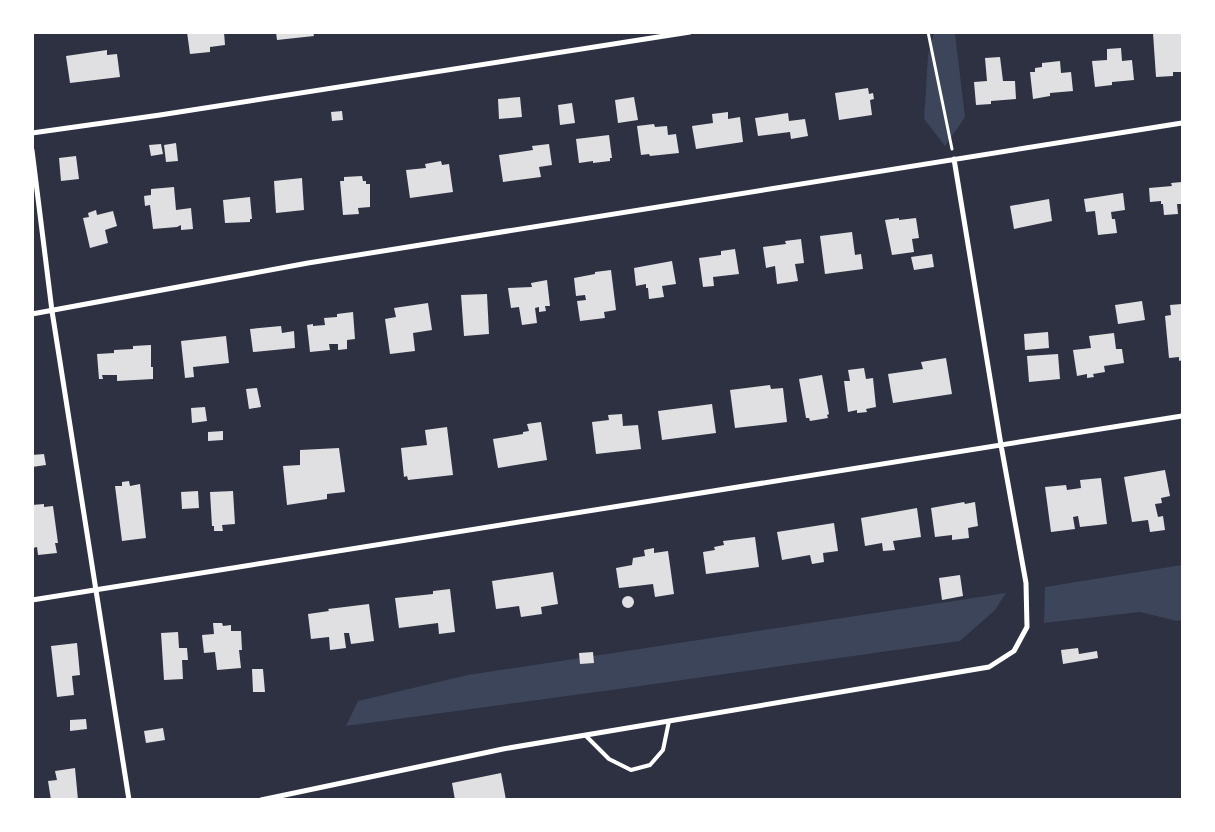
<svg xmlns="http://www.w3.org/2000/svg" width="1215" height="832" viewBox="0 0 1215 832" font-family="'PT Serif',serif">
  <style>
    .green { fill: #3c4559 }
    .building { fill: #e0e0e3 }
    .lines { fill: none; stroke-linecap: round; stroke-linejoin: round }
    .path { stroke: #fff; stroke-width: 3 }
    .service { stroke: #fff; stroke-width: 4 }
    .minor { stroke: #fff; stroke-width: 5 }
  </style>
  <rect width="100%" height="100%" fill="#2d3142"/>
  <path class="green" d="M934,33h21l10,84 -20,29 -21,-27 4,-63z
    M1182,565v55l-5,1 -37,-9 -96,11 1,-36z
    M1006,593l-11,17 -35,31 -334,47 -280,38 12,-25 110,-26z"/>
  <path class="building" d="M187,32h37l1,13 -15,2v5l-20,2z
    M276,32h37l1,4 -37,4z
    M1182,32v40h-9v4l-17,1 -3,-44z
    M1121,48l1,13 10,-1 2,20 -22,2v3l-17,2 -3,-26 15,-1v-11z
    M107,50v5l10,-1 3,23 -50,6 -4,-27z
    M1000,57l3,24h12l1,18 -25,2v3l-15,1 -2,-23 13,-1 -2,-23z
    M1060,61l1,12 10,-1 2,19 -23,2v3l-17,3 -3,-27h5v-4l7,-1v-4z
    M868,88l1,6 4,-1 1,6 -4,1 2,15 -33,5 -4,-27z
    M520,97l2,20 -23,2 -1,-20z
    M634,97l4,23 -20,3 -3,-23z
    M572,103l3,20 -15,2 -2,-20z
    M342,111l1,9 -11,1 -1,-9z
    M728,112v7l12,-2 3,25 -47,7 -4,-23 21,-3 -1,-9z
    M788,113l1,8 16,-2 3,17 -17,3 -1,-7 -32,4 -3,-18z
    M654,124l1,3 12,-1 1,9 8,-1 3,19 -29,3 -1,-2 -8,1 -4,-29z
    M609,135l3,23h-2v3l-17,2v-2l-14,2 -3,-24z
    M176,143l2,18 -12,1 -2,-17z
    M161,144l2,10 -12,2 -2,-11z
    M549,144l3,21 -13,2 2,10 -38,5 -4,-27 34,-5 -1,-4z
    M76,156l3,23 -18,2 -2,-23z
    M441,161l1,4 7,-1 4,28 -43,6 -4,-28 20,-2 -1,-4z
    M362,176l1,5h3v3h4v23l-12,1 1,6 -16,1 -3,-34h4v-4z
    M302,178l2,32 -28,3 -2,-32z
    M1182,182v22h-5l1,10 -14,1 -1,-11h-2v-3l-11,1 -1,-14 23,-2 -1,-3z
    M174,187l2,23 15,-2 2,21 -12,1v-5l-4,2 -24,2 -3,-24 -5,1 -1,-10 7,-1v-6z
    M1123,193l2,17 -14,2 1,7h3l2,14 -19,2 -3,-24 -9,1 -2,-13z
    M250,197l2,22h-2v3l-25,1 -2,-23z
    M1049,199l3,22 -38,8 -4,-23z
    M96,210l1,5 16,-4 4,15 -12,4 3,13 -18,5 -7,-30 6,-1 -1,-4z
    M899,218v2l17,-2 3,20 -7,1 2,13 -22,3 -7,-35z
    M852,232l3,23 6,-1 2,15 -38,5 -5,-38z
    M801,239l3,24 -9,1 3,17 -21,3 -2,-18 -9,2 -3,-21 23,-3 -1,-3z
    M735,249l4,25 -26,3 1,9 -11,1 -4,-29 22,-3v-4z
    M932,254l2,13 -20,3 -3,-13z
    M672,261l4,23 -14,2 2,11 -15,2 -1,-11h-2v-4l-10,2 -2,-18z
    M611,270l5,40 -12,2 1,6 -25,3 -3,-20 9,-1 -1,-5 -9,1 -2,-18 21,-4v-2z
    M547,280l3,26h-5l1,5 -7,1v-5l-4,1 2,15 -15,2 -3,-18 -8,1 -3,-20 24,-1 -1,-4z
    M487,294l2,40 -25,2 -3,-41z
    M1142,301l3,19 -27,4 -3,-19z
    M428,303l4,27 -19,3 2,18 -25,3 -5,-35 11,-2 -2,-9z
    M1182,304v56l-3,1v-4l-10,1 -4,-42 6,-1 -1,-10z
    M353,312l2,27 -8,1v9l-9,1v-6h-9l1,6 -20,2 -3,-27 6,-1v2l12,-1 -1,-7 13,-1v-3z
    M281,326l1,7 12,-2 1,17 -42,4 -3,-23z
    M1048,332l1,16 -24,2 -1,-16z
    M1114,333l2,16h6l2,14 -20,3 1,6 -12,2 1,3 -7,1v-4l-10,2 -4,-26 18,-2 -2,-12z
    M226,336l3,27 -36,4 1,10 -9,1 -4,-37z
    M151,345v22h2v12l-36,2v-6h-15l1,4h-4l-2,-25 17,-1v-3l19,-1v-3z
    M1058,354l2,25 -31,3 -2,-26z
    M946,358l6,36 -59,9 -5,-29 35,-5 -2,-7z
    M864,368l2,11 7,-1 3,29 -10,2 1,3 -10,1v-3l-9,2 -4,-31h6l-2,-11z
    M822,375l7,39 -2,1 1,3 -18,3 -1,-3h-3l-7,-39z
    M770,385l1,4 12,-1 4,34 -52,6 -5,-38z
    M257,388l4,19 -12,2 -3,-20z
    M712,404l4,29 -54,7 -4,-29z
    M205,407l2,14 -15,2 -1,-15z
    M622,414l1,12 15,-1 3,24 -45,5 -4,-32 17,-2 -1,-5z
    M541,422l6,38 -49,8 -5,-29 30,-5v-2l6,-1 -2,-7z
    M447,427l6,48 -45,5 -1,-4 -3,1 -3,-29 26,-3 -2,-15z
    M223,431v9l-15,1v-9z
    M339,448l6,44 -18,2v5l-40,6 -4,-39 17,-1v-15z
    M44,454l2,11 -14,2v-12z
    M1165,470l5,26 -9,2 1,5 -7,1 3,13 5,-1 2,14 -15,2 -2,-12 -16,2 -8,-45z
    M1101,478l6,46 -27,3 -2,-11 -5,1 2,12 -24,3 -6,-45 21,-2 1,5 14,-2 -1,-8z
    M129,481l1,5 10,-2 6,54 -24,3 -7,-55h7v-4z
    M198,491l1,17 -17,1 -1,-17z
    M233,491l2,33 -13,1 1,6h-9v-5h-2l-2,-34z
    M964,502l1,2 10,-2 3,24 -10,2 1,10 -17,2v-5l-17,2 -4,-29z
    M44,504v3l9,-1 5,37h-3l2,10 -19,2 -1,-8 -4,1 -1,-3v-40z
    M917,508l4,29 -28,4 2,9 -12,1 -1,-8 -17,3 -4,-28z
    M834,523l4,28 -15,2 1,9 -12,2 -2,-9 -28,5 -5,-28z
    M755,537l4,30 -53,7 -3,-22 12,-2 -1,-3 10,-2 -1,-4z
    M654,548v5l14,-2 6,43 -19,3 -2,-13 -34,4 -3,-20 16,-3 1,-7 12,-2 -1,-6z
    M553,572l5,32 -17,3 1,7 -21,3 -2,-11 -23,3 -4,-28z
    M960,575l3,21 -21,4 -3,-22z
    M450,589l5,43 -16,2 -1,-11 -39,5 -4,-30 38,-4v-3z
    M622 602a6 6 0 1 1 12 0a6 6 0 1 1-12 0Z
    M369,604l5,37 -23,3 -2,-11h-5l2,15 -16,2 -1,-13 -18,2 -3,-25 21,-3 -1,-2z
    M213,623h9l1,3 8,-1v6h10l1,19h-3l2,18 -24,2 -2,-18 -11,1 -2,-18 12,-1z
    M178,632l1,16h8l1,12h-6l1,19 -19,1 -3,-47z
    M77,643l3,32 -8,1 2,19 -17,2 -6,-51z
    M1078,648l1,6 18,-3 1,7 -35,6 -2,-14z
    M593,652l1,11 -14,1 -1,-11z
    M252,669h11l2,23h-12z
    M86,719l1,10 -17,2v-11z
    M163,728l2,12 -19,3 -2,-12z
    M75,768l3,32h-27l-3,-19 9,-1 -2,-9z
    M501,773l5,27h-51l-3,-17z"/>
  <g class="lines">
    <path class="path" d="M928,32l24,117"/>
    <path class="service" d="M585,735l24,24 22,11 19,-5 13,-15 6,-29"/>
    <path class="minor" d="M32,133l128,-18 530,-83
      M32,150l20,161 77,489
      M32,314l276,-51 874,-140
      M32,600l1150,-184
      M261,800l242,-51 486,-82 25,-16 13,-24 -1,-44 -25,-138 -47,-286"/>
  </g>
  <rect width="1215" height="832" fill="none" stroke="#ffffff" stroke-width="68"/>
</svg>
